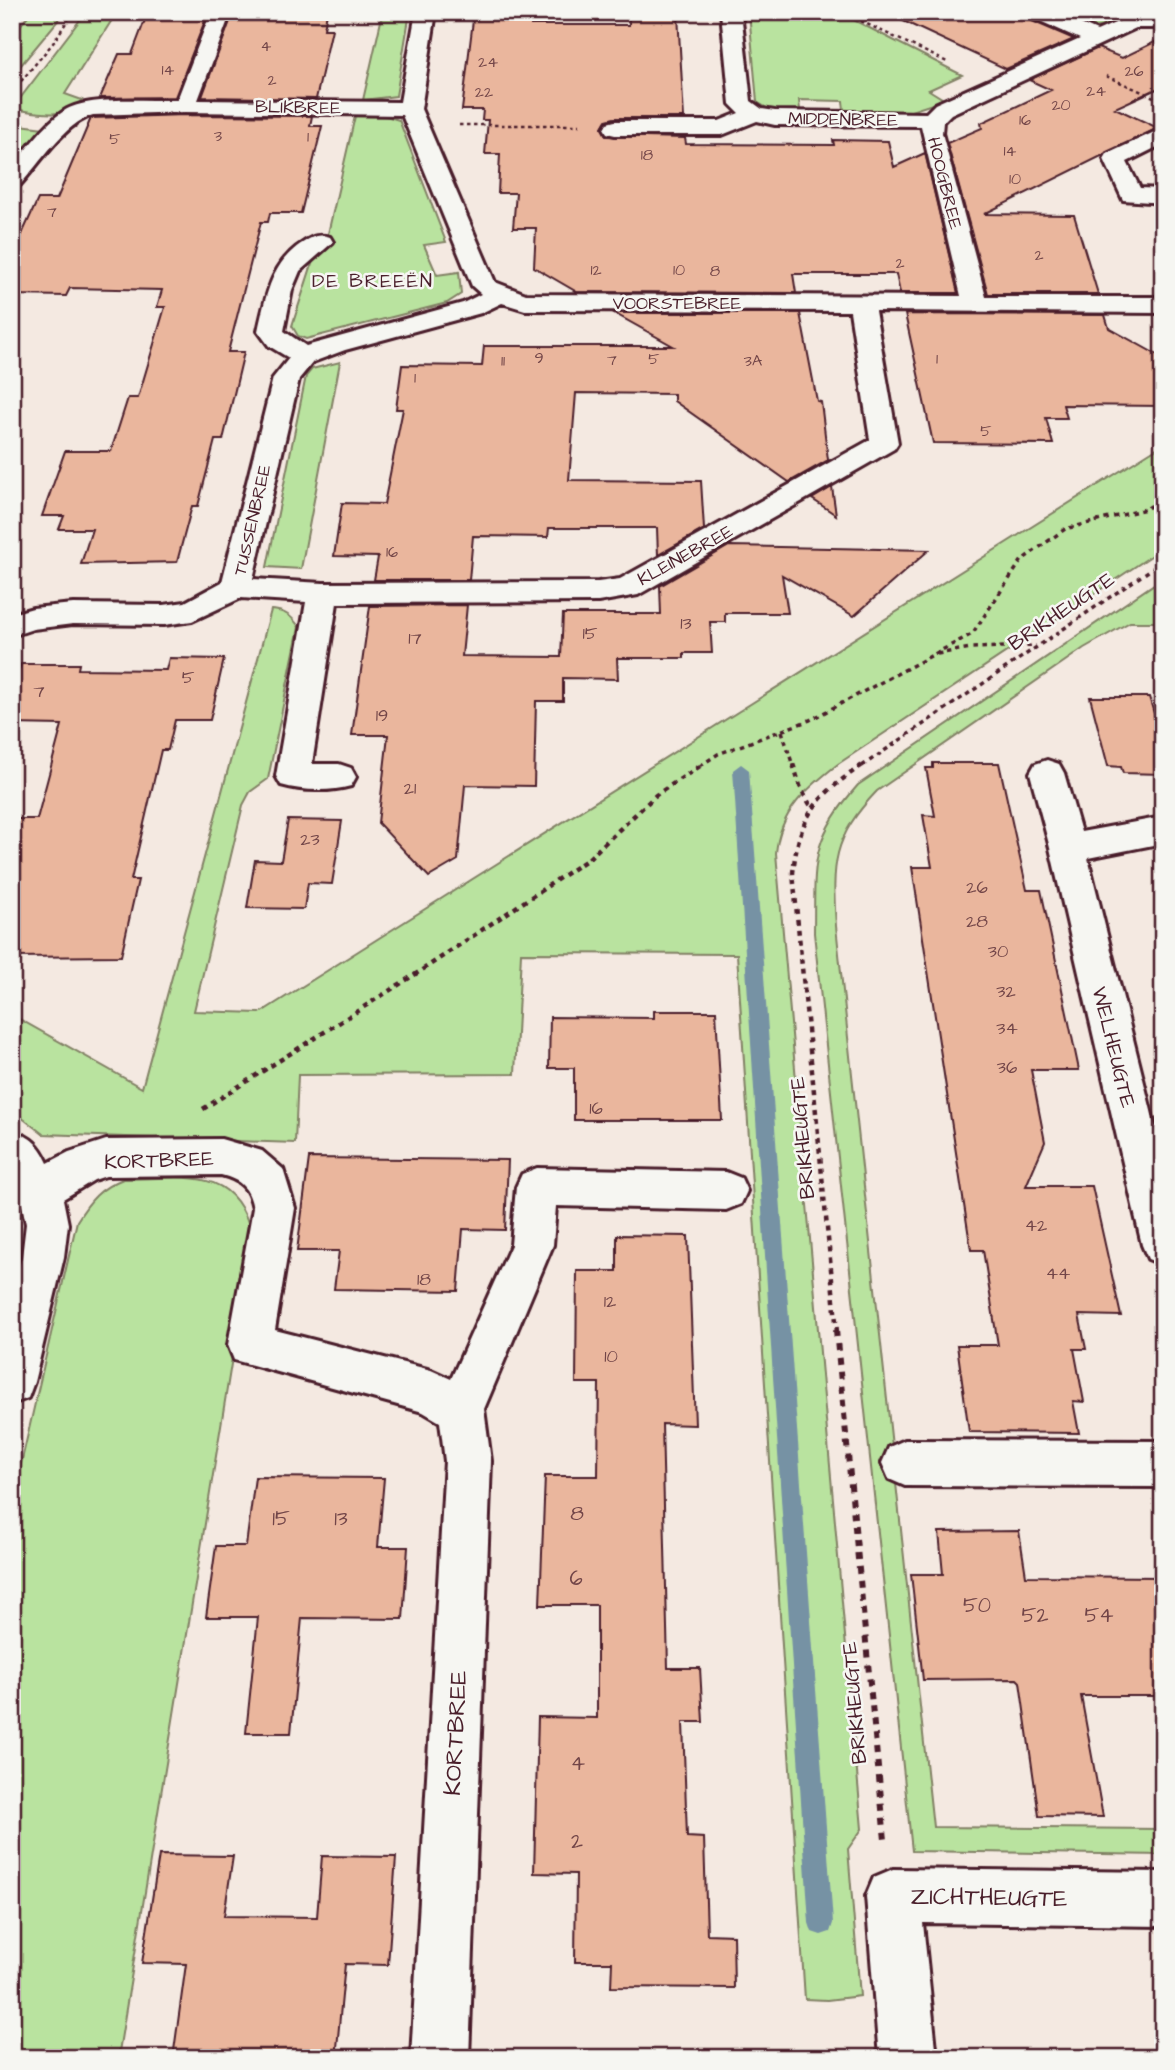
<svg xmlns="http://www.w3.org/2000/svg" width="1175" height="2070" viewBox="0 0 1175 2070" font-family="'Architects Daughter',sans-serif">
  <style>
    .green { fill: #b9e39f; stroke: #828165; stroke-width: 2 }
    .lines { fill: none; stroke-linecap: round; stroke-linejoin: round }
    .stream { fill: #7692a4; fill-rule: evenodd }
    .building { fill: #eab69d; stroke: #4a1f2b; stroke-width: 2 }
    .minor-casing { stroke: #4a1f2b; stroke-width: 6 }
    .path-far3 { stroke: #4a1f2b; stroke-width: 2.5; stroke-dasharray: 3.5 3.5; stroke-linecap: butt }
    .path-far2 { stroke: #4a1f2b; stroke-width: 3.5; stroke-dasharray: 4.5 4.5; stroke-linecap: butt }
    .path-far1 { stroke: #4a1f2b; stroke-width: 4.5; stroke-dasharray: 5 5; stroke-linecap: butt }
    .path { stroke: #4a1f2b; stroke-width: 6; stroke-dasharray: 7 7; stroke-linecap: butt }
    .minor { fill: #f6f6f2; fill-rule: evenodd }
    .labels { text-anchor: middle; stroke-width: 5; stroke-linejoin: round; paint-order: stroke }
    .far-number-label { font-size: 16px; fill: #724548 }
    .far-street-label { font-size: 18px; fill: #4a1f2b; stroke: #f6f6f2 }
    .number-label { font-size: 18px; fill: #724548 }
    .far-neighbourhood-label { font-size: 19px; letter-spacing: 2px; fill: #4a1f2b; stroke: #f6f6f2 }
    .street-label { font-size: 21px; fill: #4a1f2b; stroke: #f6f6f2 }
    .near-number-label { font-size: 21px; fill: #724548 }
    .near-street-label { font-size: 24px; fill: #4a1f2b; stroke: #f6f6f2 }
  </style>
  <rect width="100%" height="100%" fill="#f4e9e1"/>
  <filter id="ink" filterUnits="userSpaceOnUse"><feTurbulence type="fractalNoise" baseFrequency=".0143" numOctaves="2"/><feDisplacementMap in="SourceGraphic" scale="14" xChannelSelector="R" yChannelSelector="G"/><feConvolveMatrix kernelMatrix="1 2 1 2 8 2 1 2 1" color-interpolation-filters="sRGB"/></filter>
  <g filter="url(#ink)">
    <path class="green" d="M31,12h34l-53,64v-40z
      M86,12h31l-52,82 17,6c-18,21 -45,12 -70,9z
      M383,12h27l-14,84 -33,4z
      M749,12h89l124,63 -33,15 16,10 -34,11 -67,-1 -1,-9 -44,-1 1,10h-30l-13,-8z
      M1051,12l47,3 14,-3 8,3 -2,6c-26,14 -41,2 -67,-9z
      M355,116h31l13,4 47,122 -22,3 13,30 22,-3 2,22 -14,9 -141,36 -8,-3 -6,-10 22,-68 13,-20z
      M12,124l32,4 -32,34z
      M340,362l-39,207 -34,-2 39,-191 6,-7z
      M1163,444v104l-325,216c-32,25 -58,47 -62,89l86,976 -14,20 12,147 -33,4 -22,-1 -68,-1045 -216,-1 -6,121 -217,1 -3,68 -252,-9 -31,-24v-95l130,73 129,-478c14,1 21,6 28,17l-31,152 -18,13 -7,13 -49,206 66,2z
      M1163,578v44h-33l-46,26 -207,143c-45,47 -45,73 -41,135l97,901 230,2v26l-251,-4 -98,-918c1,-71 -5,-92 44,-148z
      M123,1179c60,0 111,-16 129,56l-134,823h-106v-555l65,-282c13,-21 23,-33 46,-42z"/>
    <g class="lines">
      <path class="stream" d="M741,764l8,6 84,1153 -3,9 -9,3 -9,-3 -3,-9 -76,-1153z"/>
    </g>
    <path class="building" d="M148,12l60,1 -33,84 -75,1 19,-44h13z
      M327,12l-3,17h8l-16,70 -114,-2 31,-84z
      M474,12h45v8h12v5h98v-11l49,1 6,103h-70l-8,2 -4,7 4,9 79,2 1,6 148,1 -1,-5 55,1 6,26 31,-14 33,140h-58l-4,-19h-103l3,19 -219,-1 -43,-25 2,-39h-23l3,-35h-18l2,-39h-15l3,-34h-6l1,-10h-21z
      M884,12h127l63,27 -68,30z
      M1163,38v48l-48,22 43,20 -174,86 90,1 24,79h-110l-41,-151 35,-15 -1,-5 70,-33 -22,-10 69,-32 24,10z
      M185,115l127,1 -2,10h12l-21,87h-31l-2,9h-7l-33,130h16l-21,88h-8l-17,66h-6l-15,56 -96,2 11,-35h-33l5,-13h-22l23,-65h46l17,-53h10l27,-91h-8l5,-17 -92,-2 -4,8 -54,-1v-39l26,-57h19l34,-81z
      M614,313h186l17,88 4,1 7,58 -39,22 -115,-81v-7l-98,-1 -7,87 132,1 3,48 -46,26 -1,-27h-108l-1,9 -75,-1 -4,44h-95l4,-23 -44,-1 8,-53 42,1 19,-95h-7l6,-44 80,1 2,-20h189z
      M905,314l200,1 4,13 54,30v48l-100,-1 4,13h-21l7,26 -120,-1z
      M832,487l4,28 -24,-16z
      M729,546l200,4 -75,66 -72,-41 6,38h-63v9h-15l2,31h-28v5h-67l1,21 -55,-1v23h-27l-2,85 -69,-1 -7,75 -29,17 -51,-54 10,-88h-36l18,-129 97,-1 -5,51 99,1 2,-43h98l-1,-28z
      M169,658l55,1 -14,61h-35l-7,30h-7l-30,130h7l-17,76 -109,1v-138h25l25,-94 -50,-1v-34l9,-26h58l-1,5 88,1z
      M1090,697h59l14,46v31l-40,-1 -2,-6 -13,-1z
      M933,763h66l28,127h14l38,180h-48l14,72 -19,44h66l29,130 -42,-1 7,34h-12l10,53 -11,-1 6,32 -110,-1 -12,-87h41l-15,-95h-12l-59,-383h20l-9,-52 12,1 -9,-48h7z
      M288,820l54,1 -10,63 -24,-1 -4,26 -57,-1 8,-48 26,1z
      M654,1011h62l6,109h-148v-52h-25l1,-51 104,1z
      M309,1158l199,2 -3,70 -42,-1 -5,62 -124,-2 5,-38h-42z
      M617,1235l71,1 7,189 -33,-1 6,244h32l3,54h-20l4,115 17,1 3,96 26,1 1,53 -123,-1 1,-25h-37l1,-88 -42,-1 4,-156 59,1v-113h-57l5,-129h53l1,-93h-23l1,-112h40z
      M255,1477l129,1 -6,69h30l-5,72 -101,-1 -11,115h-45l12,-116h-52l10,-71h30z
      M1019,1531l7,45 137,1v119h-82l22,121 -64,-1 -19,-134 -3,-3 -94,1 -12,-106h32l-4,-42z
      M159,1855l74,1 -9,60 93,1 5,-61 74,1 -8,108 -43,-1 -9,94h-163l13,-94 -44,-1z"/>
    <g class="lines">
      <g class="minor-casing">
        <path id="minor" d="M211,12h20l-33,88 202,2 16,-90h20l-15,97 74,173 31,12 435,2 -40,-170 -146,-1 -18,-4 -35,14h-107l-8,-2 -3,-5 3,-5 8,-2h104l20,-8 -9,-9 -9,-92h20l10,89 11,8 13,2 151,2 9,-9 145,-65 -51,-23 -3,-4h27l44,19c22,-10 41,-19 66,-15v12h-27l-185,86 -8,8 -1,11 44,164h177v16l-288,-2 23,132 -4,6 -256,146 -40,7 -261,1 -25,161h27l12,4 5,9 -5,9c-21,6 -49,5 -70,-1l-5,-9 30,-174 -65,-4 -49,23 -28,4 -91,-1 -40,5 -21,7v-22l21,-6 40,-4 91,1 21,-3 37,-20 51,-204 16,-20 -20,-12 -11,-15c8,-35 13,-69 46,-89 9,-6 15,-8 26,-5l3,5 -33,29 -8,19 -8,41 22,15 157,-43 18,-9 -9,-8 -70,-171 -217,-3 -92,3c-27,7 -54,49 -73,70l-8,2v-21c16,-18 32,-42 52,-55 23,-16 84,-10 113,-11zM502,303l23,7 325,1 20,129 -250,139 -22,3 -275,1 -70,-4 46,-200 14,-17 32,-12 136,-37z
          M1163,128v16l-36,18 13,26 23,1v14l-40,-3 -19,-41 3,-5z
          M1047,760l12,4 5,9 17,59 82,-15v26l-75,15 75,301v106l-15,-6 -6,-14 -92,-397 -20,-75 5,-9z
          M12,1130c20,7 28,15 36,33l21,-11 37,-12 115,-1 41,12 21,18 12,39 -20,122 156,40 20,9 60,-134 5,-58 6,-13 15,-6 189,4 15,6 6,13 -6,13 -15,6 -170,-4 -3,39 -69,164 7,52 -22,597h-58l34,-597 -5,-39 -17,-10 -189,-52 -6,-15 25,-137c-4,-20 -12,-28 -32,-33l-115,1 -12,4 -31,19 5,25 -4,33 -30,125 -6,16 -16,6v-110l10,-37 4,-33 -7,-34 -7,-16z
          M905,1440l258,1v46l-258,-1 -16,-7 -7,-16 7,-16z
          M893,1869l270,3v54l-240,-3 14,135h-58l-13,-162 8,-19z"/>
      </g>
      <path class="path-far3" d="M842,12l107,51
        M1106,76l50,22
        M12,92l41,-49 20,-31
        M459,125h121"/>
      <path class="path-far2" d="M937,654l34,-6 65,-2
        M782,731l11,35
        M700,766l18,-12 92,-34 162,-86 50,-74 43,-31 81,-20 17,-11
        M862,766l301,-205"/>
      <path class="path-far1" d="M793,764l8,25 11,19
        M203,1109l219,-139 166,-111 68,-64 47,-31
        M837,1332l-44,-459c6,-59 24,-77 71,-109"/>
      <path class="path" d="M836,1330l49,510"/>
      <use href="#minor" class="minor"/>
    </g>
  </g>
  <g class="labels">
    <g class="far-number-label">
      <text x="266" y="51">4</text>
      <text x="488" y="67">24</text>
      <text x="168" y="75">14</text>
      <text x="1134" y="76">26</text>
      <text x="272" y="85">2</text>
      <text x="1096" y="96">24</text>
      <text x="484" y="97">22</text>
      <text x="1061" y="110">20</text>
      <text x="1025" y="125">16</text>
      <text x="218" y="141">3</text>
      <text x="308" y="142">1</text>
      <text x="115" y="144">5</text>
      <text x="1010" y="156">14</text>
      <text x="647" y="160">18</text>
      <text x="1015" y="184">10</text>
      <text x="52" y="217">7</text>
      <text x="1039" y="260">2</text>
      <text x="900" y="268">2</text>
      <text x="596" y="275">12</text>
      <text x="679" y="275">10</text>
      <text x="715" y="276">8</text>
      <text x="539" y="363">9</text>
      <text x="654" y="364">5</text>
      <text x="937" y="364">1</text>
      <text x="612" y="365">7</text>
      <text x="503" y="366">11</text>
      <text x="753" y="366">3A</text>
      <text x="415" y="383">1</text>
      <text x="986" y="436">5</text>
      <text x="392" y="557">16</text>
    </g>
    <g class="far-street-label">
      <text transform="translate(298 107) rotate(1)" y="6">BLIKBREE</text>
      <text transform="translate(843 119) rotate(1)" y="6">MIDDENBREE</text>
      <text transform="translate(945 183) rotate(76)" y="6">HOOGBREE</text>
      <text x="677" y="309">VOORSTEBREE</text>
      <text transform="translate(252 520) rotate(-77)" y="6">TUSSENBREE</text>
      <text transform="translate(685 555) rotate(-29)" y="6">KLEINEBREE</text>
    </g>
    <g class="number-label">
      <text x="686" y="629">13</text>
      <text x="590" y="639">15</text>
      <text x="415" y="644">17</text>
      <text x="188" y="683">5</text>
      <text x="39" y="697">7</text>
      <text x="382" y="721">19</text>
      <text x="410" y="794">21</text>
      <text x="310" y="845">23</text>
      <text x="977" y="893">26</text>
      <text x="977" y="927">28</text>
      <text x="998" y="957">30</text>
      <text x="1006" y="997">32</text>
      <text x="1007" y="1034">34</text>
      <text x="1007" y="1073">36</text>
      <text x="596" y="1114">16</text>
      <text x="1036" y="1231">42</text>
      <text x="1058" y="1279">44</text>
      <text x="424" y="1285">18</text>
      <text x="610" y="1307">12</text>
      <text x="611" y="1362">10</text>
    </g>
    <g class="far-neighbourhood-label">
      <text x="373" y="287">DE BREEËN</text>
    </g>
    <g class="street-label">
      <text transform="translate(1061 611) rotate(-34)" y="7">BRIKHEUGTE</text>
      <text transform="translate(1114 1047) rotate(76)" y="7">WELHEUGTE</text>
      <text transform="translate(802 1138) rotate(-95)" y="7">BRIKHEUGTE</text>
      <text transform="translate(159 1160) rotate(-2)" y="7">KORTBREE</text>
      <text transform="translate(854 1703) rotate(-95)" y="7">BRIKHEUGTE</text>
    </g>
    <g class="near-number-label">
      <text x="577" y="1520">8</text>
      <text x="281" y="1525">15</text>
      <text x="341" y="1525">13</text>
      <text x="576" y="1585">6</text>
      <text x="977" y="1612">50</text>
      <text x="1035" y="1622">52</text>
      <text x="1099" y="1622">54</text>
      <text x="578" y="1770">4</text>
      <text x="577" y="1848">2</text>
    </g>
    <g class="near-street-label">
      <text transform="translate(455 1733) rotate(-87)" y="8">KORTBREE</text>
      <text transform="translate(989 1897) rotate(1)" y="8">ZICHTHEUGTE</text>
    </g>
  </g>
  <rect width="1175" height="2070" fill="none" stroke="#f6f6f2" stroke-width="42"/>
  <rect x="21" y="21" width="1133" height="2028" fill="none" stroke="#4a1f2b" stroke-width="2.5" filter="url(#ink)"/>
</svg>
